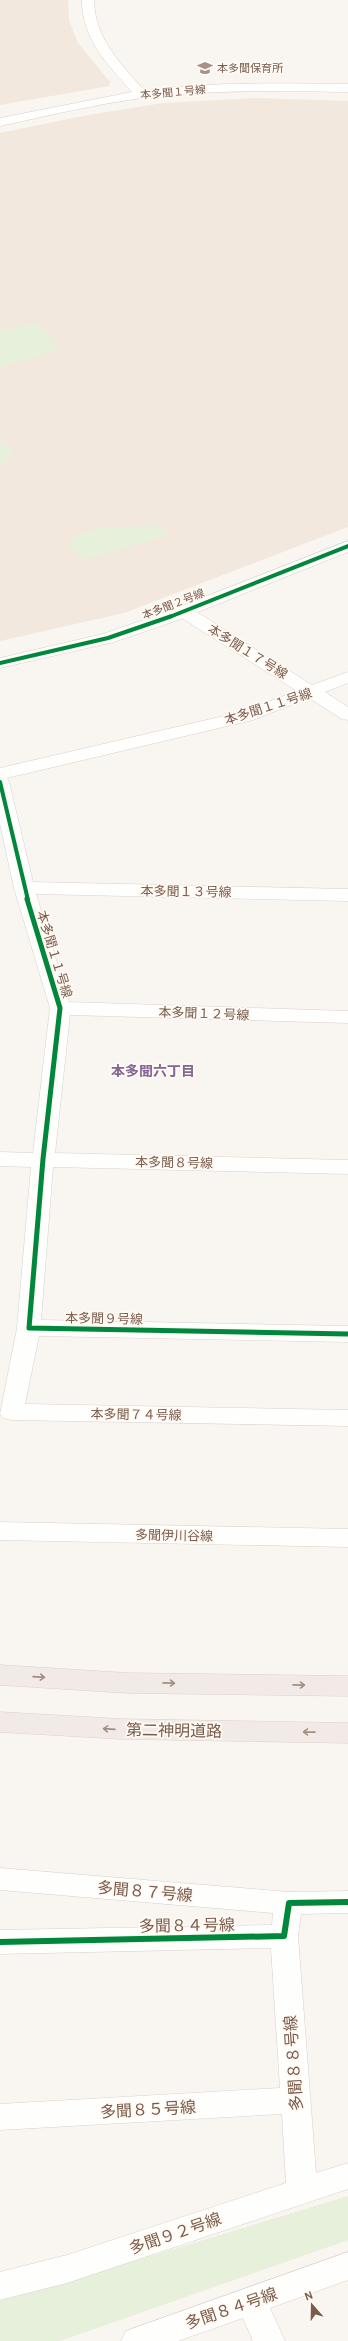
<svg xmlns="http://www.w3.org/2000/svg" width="348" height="2341" viewBox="0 0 348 2341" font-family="Overpass,'Noto Sans JP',sans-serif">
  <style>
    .residential { fill: #f2e8de }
    .green { fill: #e7f0db }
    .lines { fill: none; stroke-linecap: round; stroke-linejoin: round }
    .minor-casing { stroke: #d7d1cb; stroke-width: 1 }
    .tertiary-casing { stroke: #d7d1cb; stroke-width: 1 }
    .motorway-casing { stroke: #dad1cc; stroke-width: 1 }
    .minor { fill: #fefefd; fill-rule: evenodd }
    .tertiary { fill: #fefefd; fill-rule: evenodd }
    .motorway { fill: #f2eae7; fill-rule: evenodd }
    .cycleway-far2-casing { stroke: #fffaf3; stroke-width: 6 }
    .cycleway-far1-casing { stroke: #fffaf3; stroke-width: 8 }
    .cycleway-casing { stroke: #fffaf3; stroke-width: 9 }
    .cycleway-far2 { stroke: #00873e; stroke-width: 4 }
    .cycleway-far1 { stroke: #00873e; stroke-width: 5 }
    .cycleway { stroke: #00873e; stroke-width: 6 }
    .oneway { stroke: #a48e83 }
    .labels { text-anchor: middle; stroke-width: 3.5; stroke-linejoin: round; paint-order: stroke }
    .far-poi-label { font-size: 11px; fill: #7a5c4d; stroke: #fffaf3; text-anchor: start }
    .far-street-label { font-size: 11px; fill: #7a5c4d; stroke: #fffaf3 }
    .street-label { font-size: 13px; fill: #7a5c4d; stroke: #fffaf3 }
    .neighbourhood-label { font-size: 14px; font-weight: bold; fill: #846695; stroke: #fffaf3 }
    .near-street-label { font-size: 16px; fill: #7a5c4d; stroke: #fffaf3 }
  </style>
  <rect width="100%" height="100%" fill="#f9f5f0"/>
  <path class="residential" d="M0,0h68l1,20 9,23 32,39 -1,4 -109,19z
    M257,98l91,3v426l-224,86 -124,28v-508l88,-18 75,-12z"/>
  <path class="green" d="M37,323l22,25 -27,11 -32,8v-37z
    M0,441l14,9 -10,13 -4,1z
    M159,526l10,9 -83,24 -19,-12c11,-25 67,-20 92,-21z
    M348,2196v44l-288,101h-60v-44l118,-31z"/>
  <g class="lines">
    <g class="minor-casing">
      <path id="minor" d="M183,606l6,1 123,78 36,-13v11l-23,9 23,15v13l-6,-1 -33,-21 -56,22 -246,58 2,4 24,100 315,7v12l-312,-7 33,108 279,9v12l-278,-8 -15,138 293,7v14l-295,-7 -12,153 307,6v16l-309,-6 -14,68 323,6v16l-337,-6 -8,-2 -3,-4 17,-86 14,-161 -31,-1v-14l33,1 17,-145 -36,-120 -14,-64v-56l241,-56 56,-21 -120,-76 -3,-4 3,-4z
        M0,1868l289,24 59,-1v22l-47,1 -3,22 18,237 32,-10v26l-281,94 -67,17v-28l67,-17 219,-72 -4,-69 -282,16v-26l280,-16 -9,-140 -271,6v-24l272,-5 1,-12 -273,-23z
        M348,2252v28l-78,28 15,33h-32l-10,-23 -65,23h-57l5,-10z"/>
    </g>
    <g class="tertiary-casing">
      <path id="tertiary" d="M82,0h12c1,39 26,63 50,90 68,-8 136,-7 204,-6v8c-59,-1 -119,-2 -178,3 -58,5 -114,19 -170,31v-8l132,-26c-25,-28 -50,-53 -50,-92z
        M348,541v11l-170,68 -64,22 -114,26v-10l103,-24 63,-22z
        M0,1522l348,7v18l-348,-7z"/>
    </g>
    <g class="motorway-casing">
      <path id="motorway" d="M0,1665l128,8 220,3v20l-220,-3 -128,-8z
        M0,1712l121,7 227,4v20l-227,-4 -121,-7z"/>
    </g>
    <use href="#minor" class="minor"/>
    <use href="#tertiary" class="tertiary"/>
    <use href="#motorway" class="motorway"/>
    <g class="cycleway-far2-casing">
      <path id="cycleway-far2" d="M0,663l108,-25 64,-22 176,-70
        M0,782l28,118"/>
    </g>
    <g class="cycleway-far1-casing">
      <path id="cycleway-far1" d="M27,899l33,109 -17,151 -14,169 319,6"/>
    </g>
    <g class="cycleway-casing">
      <path id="cycleway" d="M0,1942l284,-6 5,-33 59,-1"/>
    </g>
    <use href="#cycleway-far2" class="cycleway-far2"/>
    <use href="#cycleway-far1" class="cycleway-far1"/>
    <use href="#cycleway" class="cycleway"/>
  </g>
  <defs><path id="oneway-shaft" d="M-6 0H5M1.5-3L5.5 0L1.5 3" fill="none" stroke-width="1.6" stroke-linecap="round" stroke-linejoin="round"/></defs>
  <g class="oneway">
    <use href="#oneway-shaft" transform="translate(39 1677) rotate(4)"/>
    <use href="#oneway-shaft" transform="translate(169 1683) rotate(1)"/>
    <use href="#oneway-shaft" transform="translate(299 1685) rotate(1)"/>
    <use href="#oneway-shaft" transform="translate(109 1729) rotate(-176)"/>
    <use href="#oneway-shaft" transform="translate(309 1732) rotate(-179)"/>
  </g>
  <defs>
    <g id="school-bare" transform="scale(1.2)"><path d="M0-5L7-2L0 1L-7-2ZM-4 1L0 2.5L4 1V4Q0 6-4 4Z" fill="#a69286" stroke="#fffaf3" stroke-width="2.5" paint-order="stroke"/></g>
  </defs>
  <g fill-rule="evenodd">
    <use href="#school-bare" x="205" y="68"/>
  </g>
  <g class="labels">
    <g class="far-poi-label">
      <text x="217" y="72">本多聞保育所</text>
    </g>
    <g class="far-street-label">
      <text transform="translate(173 92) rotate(-5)" y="4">本多聞１号線</text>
      <text transform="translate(173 604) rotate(-21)" y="4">本多聞２号線</text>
    </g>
    <g class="street-label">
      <text transform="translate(248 651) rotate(32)" y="5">本多聞１７号線</text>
      <text transform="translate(268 706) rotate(-18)" y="5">本多聞１１号線</text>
      <text transform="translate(186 891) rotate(1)" y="5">本多聞１３号線</text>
      <text transform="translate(55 954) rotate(73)" y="5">本多聞１１号線</text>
      <text transform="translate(204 1013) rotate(2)" y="5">本多聞１２号線</text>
      <text transform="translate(174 1162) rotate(1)" y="5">本多聞８号線</text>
      <text transform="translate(104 1318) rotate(1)" y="5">本多聞９号線</text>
      <text transform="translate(136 1414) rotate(1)" y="5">本多聞７４号線</text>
      <text transform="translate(174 1535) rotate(1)" y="5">多聞伊川谷線</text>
    </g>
    <g class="neighbourhood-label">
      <text x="153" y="1076">本多聞六丁目</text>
    </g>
    <g class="near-street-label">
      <text transform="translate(174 1730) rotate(1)" y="6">第二神明道路</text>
      <text transform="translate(145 1891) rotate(5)" y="6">多聞８７号線</text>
      <text transform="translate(187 1925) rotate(-1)" y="6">多聞８４号線</text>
      <text transform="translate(293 2063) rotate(-94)" y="6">多聞８８号線</text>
      <text transform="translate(148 2109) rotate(-3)" y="6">多聞８５号線</text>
      <text transform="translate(175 2233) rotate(-19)" y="6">多聞９２号線</text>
      <text transform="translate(231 2308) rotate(-19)" y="6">多聞８４号線</text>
    </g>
  </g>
  <g transform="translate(312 2305) rotate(340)" stroke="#fffaf3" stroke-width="3" paint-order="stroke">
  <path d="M0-3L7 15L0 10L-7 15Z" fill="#7a5c4d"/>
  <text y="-6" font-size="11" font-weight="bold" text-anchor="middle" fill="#7a5c4d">N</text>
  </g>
</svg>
